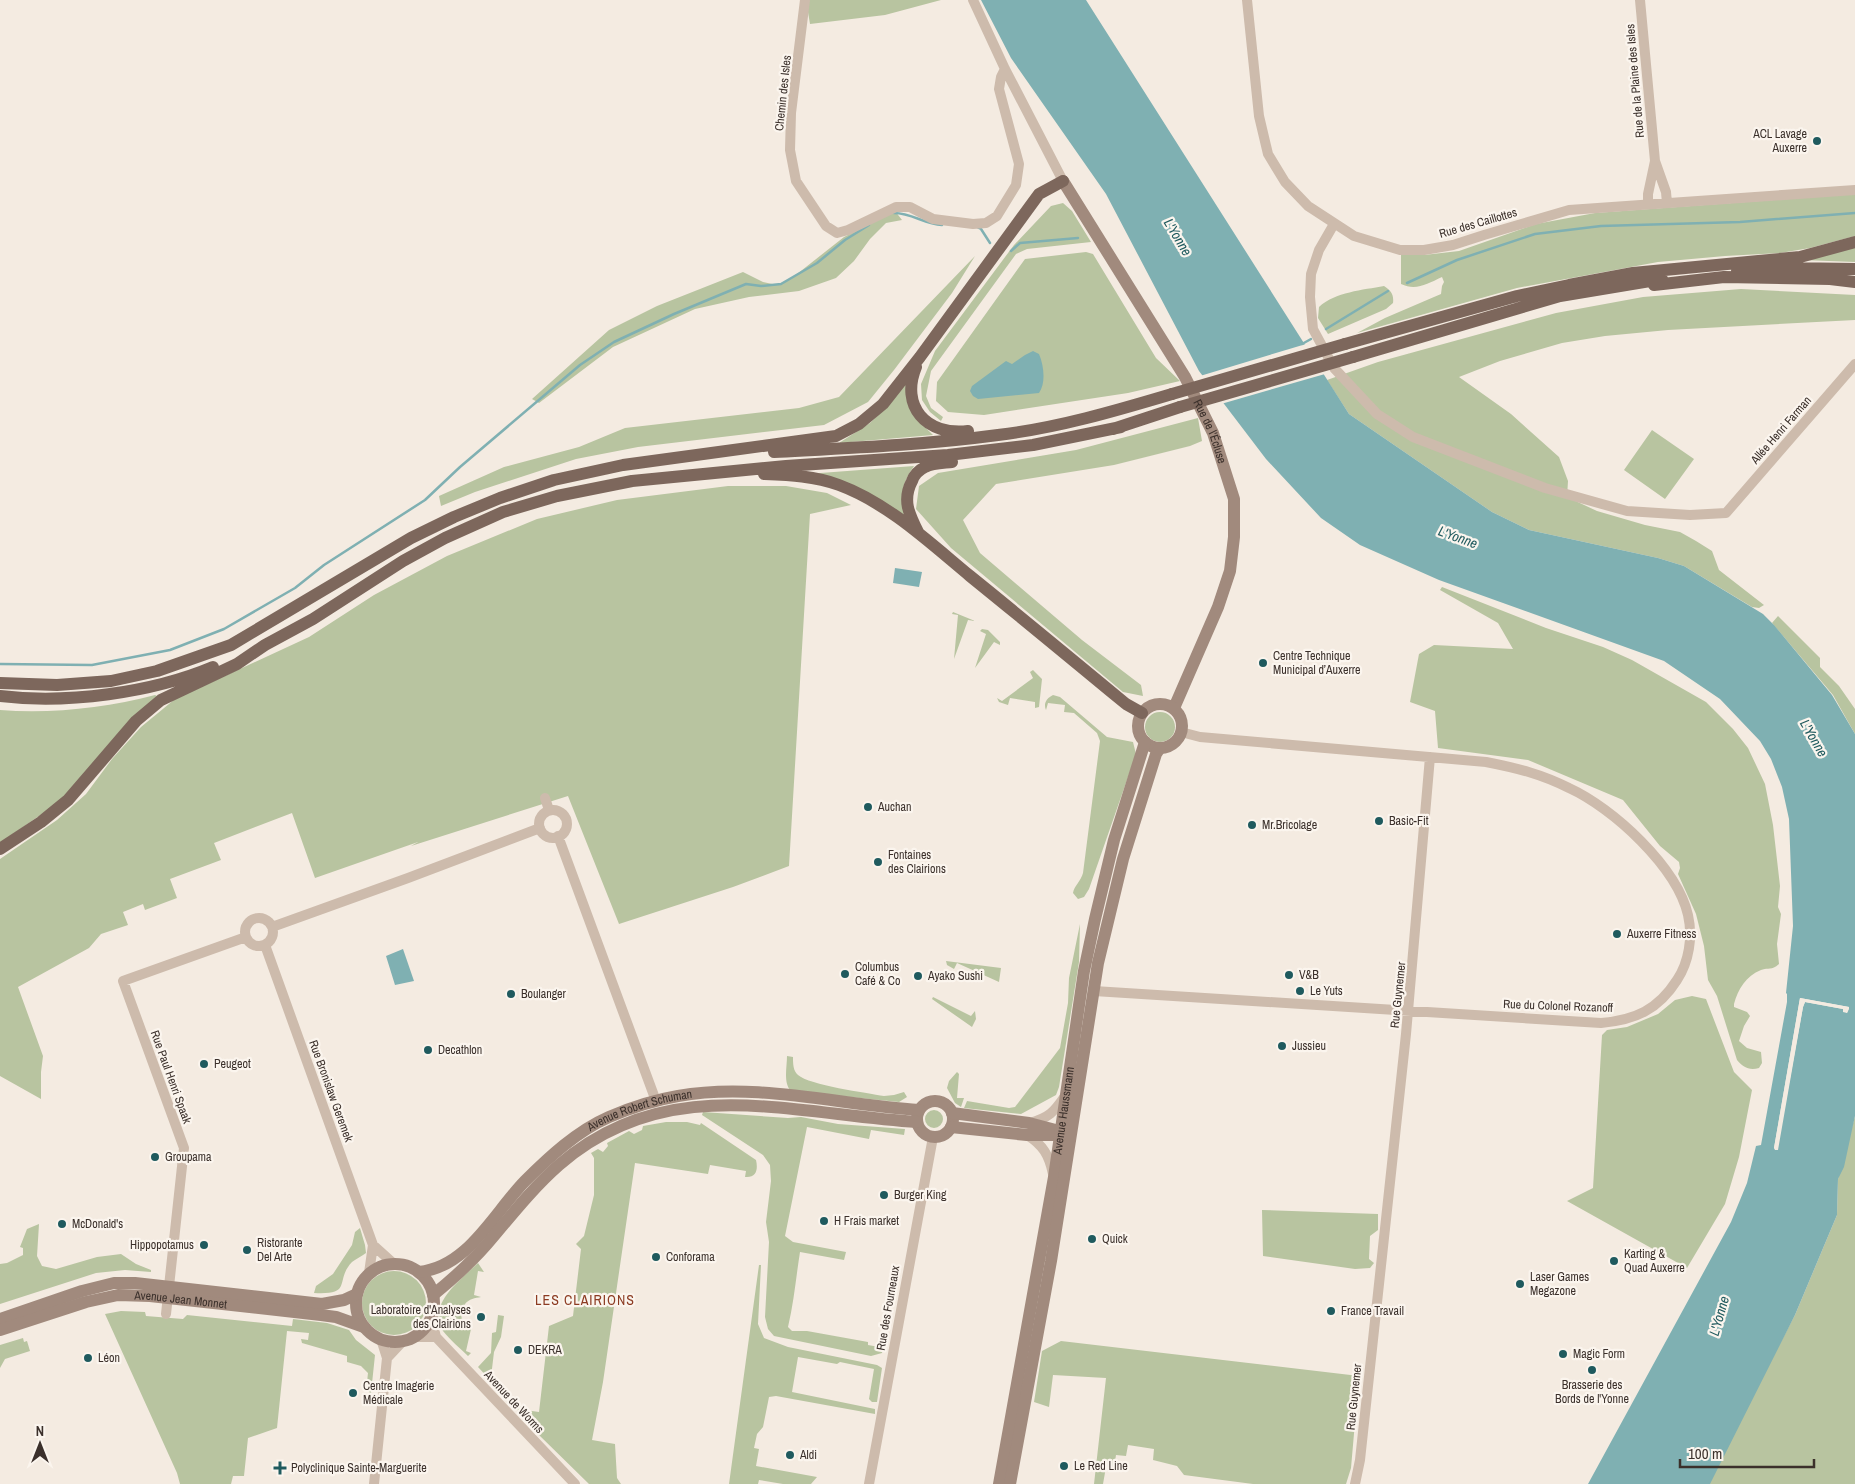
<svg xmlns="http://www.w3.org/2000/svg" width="1855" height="1484" viewBox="0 0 1855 1484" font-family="'Archivo Narrow',sans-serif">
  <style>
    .green { fill: #b8c4a0 }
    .water { fill: #7fb0b2; fill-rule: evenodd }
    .pier { fill: #f4ebe1 }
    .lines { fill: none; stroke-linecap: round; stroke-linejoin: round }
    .stream { stroke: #7fb0b2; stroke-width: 2.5 }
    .street { stroke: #cdbbac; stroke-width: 10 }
    .secondary { stroke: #a18a7d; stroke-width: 12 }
    .primary { stroke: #7d675c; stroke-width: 12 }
    .primary-bridge { stroke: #7d675c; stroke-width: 12 }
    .poi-dot { fill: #1f5a5e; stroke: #fbf5ee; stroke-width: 2 }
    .labels { text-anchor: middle; stroke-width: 4.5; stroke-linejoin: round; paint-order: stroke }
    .street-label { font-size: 12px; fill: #3b302b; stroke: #fbf5ee }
    .poi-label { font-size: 12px; fill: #3b302b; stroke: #fbf5ee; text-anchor: start }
    .water-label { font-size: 14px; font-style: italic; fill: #1f5a5e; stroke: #fbf5ee }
    .neighbourhood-label { font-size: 14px; letter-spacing: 1px; fill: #8c3b22; stroke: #fbf5ee }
  </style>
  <rect width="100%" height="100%" fill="#f4ebe1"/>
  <path class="green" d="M806,0h135l-56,15 -75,9z
    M1855,194v42l-45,12 -30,5 -55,3 -67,6 -141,26 -160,45 28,-15 56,-24 1,-8 2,-4 -2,-5c-15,7 -26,14 -41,7v-30l23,1 35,-4 77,-27 59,-11z
    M1063,203l9,8 19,31 -64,7 -11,5 -85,117 -5,25 5,12 12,9 -2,4 -11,-9 -8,-12 -1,-16 14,-33 79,-106 37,-39z
    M895,211l7,9 -16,3 -16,16 -16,22 -18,17 -37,13 -50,6 -54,12 -82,38 -74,56 -7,-4 77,-69 48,-24 86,-34 20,10 14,3 15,-7 52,-41z
    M1855,246v16l-52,-2z
    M1086,252l7,2 63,104 24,23 -52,12 -144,22 -36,-3 -12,-11 1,-19 88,-123z
    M975,256l-23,37 -58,77 -26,32 -44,23 -186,22 -62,12 -101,33 -34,14 -2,-10 65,-29 75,-20 46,-19 174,-20 40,-11z
    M1384,286c7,5 10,8 9,17l-7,6 -58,25 -10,-16 1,-11c16,-15 44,-17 65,-21z
    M1741,289l114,6v25l-187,10 -63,6 -43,7 -62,18 -41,16 52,37 48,43 9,24 -1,16 30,14 48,14 35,7 16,9 16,10 7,19 45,35 -5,3 -7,-1 -68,-41 -26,-8 -129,-28 -37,-18 -143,-98 -22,-34 51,-18 178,-49 87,-16z
    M908,380l16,46 9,9 -94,8 31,-20 20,-20z
    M1198,418l4,23 -12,5 -76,19 -118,19 -33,36 17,33 102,87 59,45 2,11 -20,-4 -172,-144 -35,-39 3,-23 19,-13 138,-23z
    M1652,430l42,29 -29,40 -41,-29z
    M914,466c-15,22 -11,26 -10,51l-97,-43z
    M728,486h58l41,7 24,12 -41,9 -21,352 -56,21 -114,37 -51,-128 -157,50 7,-4 -103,36 -23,-65 -78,30 7,17 -51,19 7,19 -32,12 -2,-6 -20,8 5,13 -27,9 -12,14 -71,39 25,69 -2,16v27l-41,-23v-217l57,-39 29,-26 26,-35 29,-32 34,-28 134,-62 65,-42 73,-39 90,-37 80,-19z
    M1442,587l104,41 57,19 29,13 74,42 27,27 15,19 17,36 8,41 7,61 -2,21 3,7 -4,30 2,20c-8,7 -10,3 -18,6 -15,6 -23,19 -27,34v3l13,5 3,4 -6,10 -5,15 8,7 14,4 1,11 -3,5c-10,3 -16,-1 -22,-8l-20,-64 -9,-16 -4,-34 -8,-32 -18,-40 2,-6 -1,-6 -19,-16 -37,-46 -95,-40 -90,-12 -3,-37 -25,-9 9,-48 15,-9 79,4 -15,-26 -58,-33z
    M953,612l22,9 -7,-1 -14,39 4,-44 -6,-1z
    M1778,616l42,42v9l19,19 16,23v25l-22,-39 -61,-72z
    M982,629l6,1 12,12v3l-6,-3 -19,26 11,-34 -6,-3z
    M1033,670l9,9 -3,28 -4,1v-6l-25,-4 -2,7 -9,-3 -2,-4 5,3 31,-23 -3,-6z
    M155,695l4,2 -100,105 -59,41v-133c51,4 105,-2 155,-15z
    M1053,695l7,2 47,40 26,5 3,12 -47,135 -5,8 -6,2 -5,-6c1,-7 8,-12 10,-20l17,-132 -3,-8 -23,-20 -10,-1 1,-7 -17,-2 -2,7c-3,-7 1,-12 7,-15z
    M1145 727a15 15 0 1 1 30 0a15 15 0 1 1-30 0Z
    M1080,924l-1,38 -20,125 -3,8 -35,19 -57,-6 3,-7 42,7 6,-1 45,-59 8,-45 1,-25z
    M946,961l55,7 -2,14 -42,-19 -3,6 -7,-4z
    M1692,996l14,3 28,73 18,18 -13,67 -14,47 -38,64 -120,-67 26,-13 9,-153 5,-5 20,-3 31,-13 17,-14z
    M933,997l38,19 4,-5 1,8 -4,8 -40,-28z
    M787,1056l6,1c0,6 0,14 5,18 11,10 69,18 86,21l10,-1 10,-3 3,5 -8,5 -108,-11c-8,-8 -4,-24 -4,-35z
    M957,1072l2,2 -2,24h7l-3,9 -6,-4 -8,-15 2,-7z
    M925 1119a9 9 0 1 1 18 0a9 9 0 1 1-18 0Z
    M703,1112l85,6 13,-1 37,7 67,5 -1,6 -33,-5 -2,9 -62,-12 -22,109 8,6 53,10 -2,8 -44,-8c-4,25 -6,50 -12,75l4,4h15l61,11v3l17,3 -2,1 -1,4 -11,3 -97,-20 -6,-7 -3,-12 4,-75 -3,-20 5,-41 -1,-16 -7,-10 -61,-40z
    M1855,1116v368h-149l89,-169 42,-100 1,-36z
    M666,1122h21l13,3 1,-2 55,37c2,9 1,18 -11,17l1,-6 -36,-6 -2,9 -73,-11 -32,219 -11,58 23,4 2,34 4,6h-32l-49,-48 -25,-29 5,-2 5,5 14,2 10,-86 24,-10 8,-67 -5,-5 8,-8 10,-41v-37l-3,-5 7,-4 5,3 5,-6 -1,-3 22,-12 5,3 8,-4 1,-4z
    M1262,1210l116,4v16l-8,6 -1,23 5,4 -4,5 -15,1 -92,-13z
    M39,1224l-2,32 5,10 14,3 41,-12 24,-3 15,10 15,6v2l-26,-2 -29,3 -96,31v-40l7,-1 16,-8v-7l-3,-1 7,-18z
    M360,1228l5,17 1,8c-4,3 -10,6 -14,9 -18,19 2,33 -38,31l2,-7 17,-12 19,-29 3,-13z
    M478,1263l6,9 -6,-1 -4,24 7,2c-6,1 -12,2 -16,7 -7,8 -4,21 6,25l-5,22 5,2 -3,3c-8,-8 -18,-16 -25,-25 -18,-26 20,-53 35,-68z
    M759,1265h2l-3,59 6,14 24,9 89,18 5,3 -5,34h-5l-3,-3 5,-30 -34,-7 -3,2 -39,-7 -6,35 83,17v5l-99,-18 -7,1 -6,30 -6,7 -3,14 5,1 -3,17 61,11 -6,7h-28l-24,-4 -1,4h-29z
    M362 1303a32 32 0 1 1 64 0a32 32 0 1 1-64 0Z
    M121,1311l24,1 1,4 37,3 4,-4 105,11 1,-7 34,4 22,7 7,10 19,15 -4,38 -5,-2 2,-18 -7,-7 -14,-4v-6l-45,-13 -1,-4 7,1 1,-7 -22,-2 -10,97 -29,10 -4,38h-11l-2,8h-51l-3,-11 -72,-159z
    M498,1315l6,1 -3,21 -7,15 -3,25 13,12 1,7 -27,-29 13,-14 1,-20 4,-1z
    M23,1338l1,4 3,-1 3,10 -25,8 -5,9v-23z
    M1061,1341l298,35 -8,92 -5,16h-93l-69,-9 -7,-9 -24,-6 1,-11 -26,-4 -2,11 -10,-1 -2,13 -8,-1 -3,17h-9l12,-106 -53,-3 -4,32 -15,-5 8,-51z"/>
  <path class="water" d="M981,0h105l263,414 143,98 37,18 129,28 26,8 79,48 11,11 58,70 23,39v382l-11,51 -6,12 -1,36 -42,100 -85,169h-122l143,-262 16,-39 9,-37 5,-1 26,-143v-8l-1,-1 7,-67 -4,-107 -7,-32 -11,-28 -11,-18 -40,-42 -56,-38 -225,-81 -79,-35 -39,-27 -55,-59 -67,-88 -93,-177 -95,-136zM1800,998l49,9 -2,6 -4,-4 -38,-7 -2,5 -26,143 -3,-2z
    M1033,351l6,3c5,12 7,29 0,39l-61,6 -5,-3 -3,-5 2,-5 34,-25 6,3 13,-9z
    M895,568l27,4 -3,15 -26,-4z
    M403,949l11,32 -19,4 -9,-29z"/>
  <path class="pier" d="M1306,344l19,30 -104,30 -21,-28z
    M1800,998l49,9v2l-2,4 -4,-1v-3l-38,-7 -2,5 -25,143h-3l-1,-2z"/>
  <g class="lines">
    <path class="stream" d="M894,213c18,0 30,11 48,12
      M977,227l4,2 9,14
      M1011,251l9,-8 58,-5
      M1407,283l50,-23 78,-26 66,-8 139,-4 115,-9
      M1326,329l62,-38
      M1302,344l9,-5
      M0,664l92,1 78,-15 54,-21 71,-41 29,-23 101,-65 35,-33 120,-102 34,-23 60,-28 72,-30 15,2 20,-2 36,-21 28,-23 24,-15"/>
    <path class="street" d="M805,0l-14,113 -1,37 6,31 30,45 11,7 11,-3 48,-23h14l23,12 40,5 13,-1 11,-7 19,-31 3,-21 -20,-75 2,-12 4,-8
      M973,0l32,69 58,112
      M1247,0l12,116 9,38 17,28 23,24 46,30 46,14h24l29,-5 31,-10 85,-25 286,-20
      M1640,0l15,161 11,31 1,11
      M1648,204v-10l7,-33
      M1334,224l-15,26 -8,24 -1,23 3,32 21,39 43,46 36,23 132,51 82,23 63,4 36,-2 129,-149
      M545,798l4,12
      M539 824a14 14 0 1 1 28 0a14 14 0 1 1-28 0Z
      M558,836l98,265
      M245 932a14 14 0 1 1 28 0a14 14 0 1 1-28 0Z
      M272,927l136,-49 132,-50
      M265,945l108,300 -4,28
      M1094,991l507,32c34,-3 57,-13 76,-43 12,-18 16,-43 11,-65 -11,-48 -75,-107 -119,-127 -28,-14 -52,-20 -83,-26l-286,-25 -19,-5
      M1029,1123c20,-5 25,-11 36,-27
      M1027,1135c16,10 22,20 26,39
      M373,1245l21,19
      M166,1314l18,-166 -61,-167 123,-44
      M431,1317l5,20 139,147
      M414,1337h22
      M387,1358l16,-17
      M374,1484l13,-126 -6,-19
      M869,1484l64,-347
      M1355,1484l5,-24 46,-426 24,-277"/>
    <g class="secondary">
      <path id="s1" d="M1063,181l122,196 28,56 21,66v38l-4,34 -12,36 -44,101"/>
      <circle cx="1160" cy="726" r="22"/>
      <circle cx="935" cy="1119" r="18"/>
      <path d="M952,1113l77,10 38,10"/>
      <path d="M951,1127l76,8h30"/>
      <circle cx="395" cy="1303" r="39"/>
      <path id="s2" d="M419,1272c49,-5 74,-58 106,-91 24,-24 52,-50 84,-64 21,-9 45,-17 69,-21 79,-14 161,9 241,14"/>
      <path d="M433,1295c21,-17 42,-36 60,-58 21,-25 41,-50 66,-72 108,-94 231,-51 358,-43"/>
      <path d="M0,1319l82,-28 32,-8h21l187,21 22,-4 13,-6"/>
      <path id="s3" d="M0,1330l86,-28 32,-7 32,1 171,19 15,2 28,10"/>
      <path id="s4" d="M999,1484l55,-307 30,-206 11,-52 19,-79 31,-98"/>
      <path d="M1010,1484l41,-223 47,-298 25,-104 33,-105 4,-6"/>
    </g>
    <path class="primary" d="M1783,268l72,1
      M1737,271l53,-3
      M1654,285l70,-8 106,2 25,3
      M1345,344l172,-48 52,-11 64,-12 167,-16 55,-15
      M1353,357l207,-61 102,-17
      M916,367c-16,39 10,69 52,64
      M1113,429l67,-22
      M774,452c74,-4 150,-7 224,-17 59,-7 117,-24 174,-41
      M764,474c25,1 51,2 75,11 49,18 91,58 131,91 52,42 104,85 156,128l16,9
      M918,532c-9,-18 -16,-32 -6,-51 2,-6 7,-11 13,-14 7,-4 19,-4 27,-5
      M0,683l57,2 54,-4 46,-10 74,-26 180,-107 43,-21 46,-19 54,-18 69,-15 213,-29 23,-12 24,-20 37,-47 119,-163 24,-13
      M0,696c67,8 151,-3 213,-29
      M0,849l41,-27 27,-22 68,-79 25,-21 76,-36 28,-19 48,-26 90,-58 42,-23 58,-26 54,-16 75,-15 154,-15 162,-11 85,-10 88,-18"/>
    <path class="primary-bridge" d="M1172,394l173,-50
      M1180,407l173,-50"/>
  </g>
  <g class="poi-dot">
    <circle cx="1817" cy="141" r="5"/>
    <circle cx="1263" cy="663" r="5"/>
    <circle cx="868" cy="807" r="5"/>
    <circle cx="1379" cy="821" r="5"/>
    <circle cx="1252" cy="825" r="5"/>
    <circle cx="878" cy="862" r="5"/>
    <circle cx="1617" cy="934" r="5"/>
    <circle cx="845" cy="974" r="5"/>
    <circle cx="1289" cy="975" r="5"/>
    <circle cx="918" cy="976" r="5"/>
    <circle cx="1300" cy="991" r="5"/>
    <circle cx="511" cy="994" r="5"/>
    <circle cx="1282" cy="1046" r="5"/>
    <circle cx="428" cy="1050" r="5"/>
    <circle cx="204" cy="1064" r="5"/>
    <circle cx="155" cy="1157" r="5"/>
    <circle cx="884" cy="1195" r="5"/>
    <circle cx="824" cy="1221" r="5"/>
    <circle cx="62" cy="1224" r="5"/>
    <circle cx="1092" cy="1239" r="5"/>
    <circle cx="204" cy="1245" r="5"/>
    <circle cx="247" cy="1250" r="5"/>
    <circle cx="656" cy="1257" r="5"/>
    <circle cx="1614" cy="1261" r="5"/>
    <circle cx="1520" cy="1284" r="5"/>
    <circle cx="1331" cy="1311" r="5"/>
    <circle cx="481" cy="1317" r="5"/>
    <circle cx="518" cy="1350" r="5"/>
    <circle cx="1563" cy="1354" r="5"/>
    <circle cx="88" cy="1358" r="5"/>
    <circle cx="1592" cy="1370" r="5"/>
    <circle cx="353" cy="1393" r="5"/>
    <circle cx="790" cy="1455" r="5"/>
    <circle cx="1064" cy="1466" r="5"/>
    <path d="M277.5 1460.5h5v5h5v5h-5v5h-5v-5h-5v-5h5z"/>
  </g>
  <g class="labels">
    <g class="street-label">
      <text transform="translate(1635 81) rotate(-95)" y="4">Rue de la Plaine des Isles</text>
      <text transform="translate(783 93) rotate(-84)" y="4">Chemin des Isles</text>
      <text transform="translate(1478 223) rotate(-16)" y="4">Rue des Caillottes</text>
      <text transform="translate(1781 430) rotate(-49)" y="4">Allée Henri Farman</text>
      <text dy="4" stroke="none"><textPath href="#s1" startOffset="291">Rue de l'Écluse</textPath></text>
      <text transform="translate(1398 995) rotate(-84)" y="4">Rue Guynemer</text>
      <text transform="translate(1558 1006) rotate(2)" y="4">Rue du Colonel Rozanoff</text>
      <text transform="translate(171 1077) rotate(70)" y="4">Rue Paul Henri Spaak</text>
      <text transform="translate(331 1091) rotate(70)" y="4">Rue Bronislaw Geremek</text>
      <text dy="4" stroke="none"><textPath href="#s4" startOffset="379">Avenue Haussmann</textPath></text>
      <text dy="4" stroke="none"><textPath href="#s2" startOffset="281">Avenue Robert Schuman</textPath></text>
      <text dy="4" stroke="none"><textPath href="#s3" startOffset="186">Avenue Jean Monnet</textPath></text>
      <text transform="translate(888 1308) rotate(-80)" y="4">Rue des Fourneaux</text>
      <text transform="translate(1354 1397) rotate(-84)" y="4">Rue Guynemer</text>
      <text transform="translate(514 1402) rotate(47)" y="4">Avenue de Worms</text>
    </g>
    <g class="poi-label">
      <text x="1807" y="138" text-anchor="end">ACL Lavage<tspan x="1807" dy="14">Auxerre</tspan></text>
      <text x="1273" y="660">Centre Technique<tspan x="1273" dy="14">Municipal d’Auxerre</tspan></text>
      <text x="878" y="811">Auchan</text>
      <text x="1389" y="825">Basic-Fit</text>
      <text x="1262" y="829">Mr.Bricolage</text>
      <text x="888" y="859">Fontaines<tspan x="888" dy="14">des Clairions</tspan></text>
      <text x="1627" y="938">Auxerre Fitness</text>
      <text x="855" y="971">Columbus<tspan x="855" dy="14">Café &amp; Co</tspan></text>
      <text x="1299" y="979">V&amp;B</text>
      <text x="928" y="980">Ayako Sushi</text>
      <text x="1310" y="995">Le Yuts</text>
      <text x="521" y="998">Boulanger</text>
      <text x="1292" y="1050">Jussieu</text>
      <text x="438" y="1054">Decathlon</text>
      <text x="214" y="1068">Peugeot</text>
      <text x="165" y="1161">Groupama</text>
      <text x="894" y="1199">Burger King</text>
      <text x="834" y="1225">H Frais market</text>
      <text x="72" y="1228">McDonald's</text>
      <text x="1102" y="1243">Quick</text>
      <text x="257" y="1247">Ristorante<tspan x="257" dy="14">Del Arte</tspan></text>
      <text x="194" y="1249" text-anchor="end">Hippopotamus</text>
      <text x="1624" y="1258">Karting &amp;<tspan x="1624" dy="14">Quad Auxerre</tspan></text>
      <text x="666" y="1261">Conforama</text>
      <text x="1530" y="1281">Laser Games<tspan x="1530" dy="14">Megazone</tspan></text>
      <text x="471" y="1314" text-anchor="end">Laboratoire d'Analyses<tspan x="471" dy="14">des Clairions</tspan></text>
      <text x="1341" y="1315">France Travail</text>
      <text x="528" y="1354">DEKRA</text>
      <text x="1573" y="1358">Magic Form</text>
      <text x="98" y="1362">Léon</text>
      <text x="1592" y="1389" text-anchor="middle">Brasserie des<tspan x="1592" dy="14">Bords de l'Yonne</tspan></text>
      <text x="363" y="1390">Centre Imagerie<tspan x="363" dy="14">Médicale</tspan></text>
      <text x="800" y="1459">Aldi</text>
      <text x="1074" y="1470">Le Red Line</text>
      <text x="291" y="1472">Polyclinique Sainte-Marguerite</text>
    </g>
    <g class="water-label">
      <text transform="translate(1178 237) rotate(59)" y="5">L'Yonne</text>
      <text transform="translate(1458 537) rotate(20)" y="5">L'Yonne</text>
      <text transform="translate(1814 738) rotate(60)" y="5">L'Yonne</text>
      <text transform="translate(1719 1316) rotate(-74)" y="5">L'Yonne</text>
    </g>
    <g class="neighbourhood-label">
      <text x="585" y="1305">LES CLAIRIONS</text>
    </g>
  </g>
  <g transform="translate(40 1444)" stroke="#fbf5ee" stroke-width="4" paint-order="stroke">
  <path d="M0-4L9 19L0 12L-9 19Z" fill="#3b302b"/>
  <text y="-8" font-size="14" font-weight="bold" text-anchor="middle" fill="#3b302b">N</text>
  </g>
  <path d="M1680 1459v8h134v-8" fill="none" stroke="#3b302b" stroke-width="2.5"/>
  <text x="1688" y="1459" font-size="15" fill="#3b302b" stroke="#fbf5ee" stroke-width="4" paint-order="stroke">100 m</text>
</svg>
